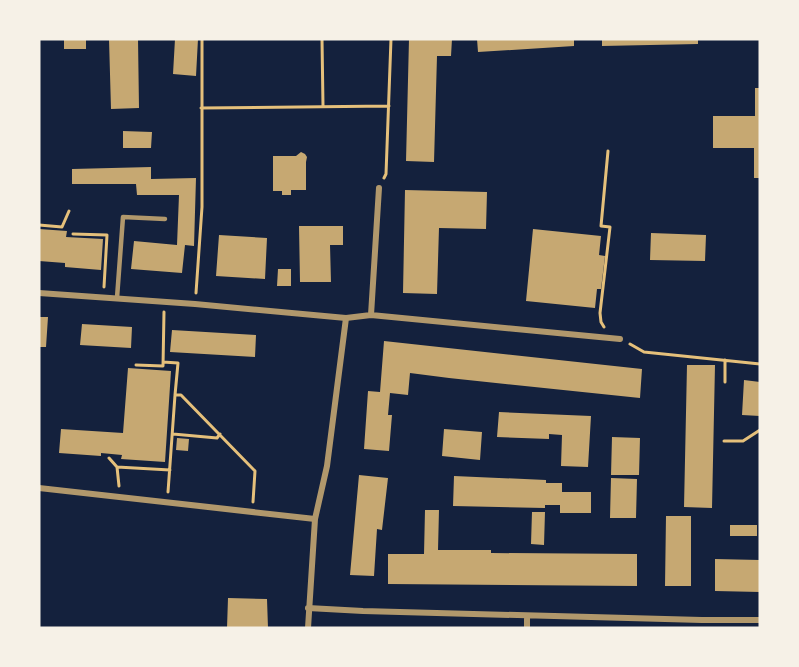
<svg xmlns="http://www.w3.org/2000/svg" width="799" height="667" viewBox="0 0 799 667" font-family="Raleway,sans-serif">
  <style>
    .building { fill: #c6a872 }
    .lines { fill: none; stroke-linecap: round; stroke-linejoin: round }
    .path { stroke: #e5c07b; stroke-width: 3 }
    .service { stroke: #b1986c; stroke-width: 4.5 }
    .minor { stroke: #b1986c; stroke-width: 6 }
  </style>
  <rect width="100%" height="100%" fill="#14213d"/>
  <path class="building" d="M64,39h22v10h-22z
    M109,39h29l1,69 -28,1z
    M175,39h23l-2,37 -23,-2z
    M409,39h43l-1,17h-14l-3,106 -28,-1z
    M477,39h97v7l-96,6z
    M602,39h96v5l-96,2z
    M755,88h5v90h-6v-30h-41v-32h42z
    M123,131l29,1 -1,16h-28z
    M301,152l4,2 2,3 -1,5v28h-15v5h-9v-4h-9v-35h23z
    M151,167v12l45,-1 -2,68 -9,-1 -3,28 -51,-4 3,-28 43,4 2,-50h-42l-1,-11h-64v-15z
    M405,190l82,2 -1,37 -47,-1 -2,66 -34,-1z
    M299,226h44v19h-13l1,37h-31z
    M39,229l28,2 -1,6 37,2 -2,31 -36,-3v-4l-26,-2z
    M533,229l68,7 -2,19 6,1 -4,33h-4l-2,19 -69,-7z
    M651,233l55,2 -1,26 -55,-1z
    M219,235l48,3 -2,41 -49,-3z
    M278,269h13v17h-14z
    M39,317h9l-2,30h-7z
    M82,324l50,3 -1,21 -51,-3z
    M172,330l84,5 -1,22 -85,-5z
    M384,341l258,28 -2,29 -191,-20 -39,-5 -2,22 -18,-2 -2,22h4l-3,36 -25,-2 4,-58 12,1z
    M687,365h28l-3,143 -28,-1z
    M128,368l43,3 -6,91 -44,-3 1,-4 -21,-2v3l-42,-3 2,-24 62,4z
    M744,380l16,2v34l-18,-1z
    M499,412l92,4 -3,51 -27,-1 1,-31 -13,-1v5l-52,-2z
    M444,429l38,3 -2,28 -38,-4z
    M612,437l28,1 -1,37h-28z
    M177,438l12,1 -1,12 -12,-1z
    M359,475l29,3 -6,52 -5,-1 -3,47 -24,-1z
    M454,476l92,4v3h16v9h29v21h-31v-8h-15v3l-92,-2z
    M611,478l26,1 -1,39h-26z
    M425,510h14l-1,40h53v3l146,1v32l-249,-2v-30h36z
    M532,512h13l-1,33 -13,-1z
    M666,516h25v70h-26z
    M730,525h27v11h-27z
    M715,559l45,1v32l-45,-1z
    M228,598l39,1 1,29h-41z"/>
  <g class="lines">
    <path class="path" d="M322,39l1,67
      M201,108l188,-2
      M384,178l2,-4 5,-135
      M39,225l23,2 7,-16
      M73,234l34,1 -3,52
      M196,293l6,-86v-168
      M604,327l-3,-5 -1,-9 10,-86 -9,-1 7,-75
      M630,344l14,8 116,12
      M725,360v22
      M163,362l15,1 -3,32h6l74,76 -2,31
      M136,365l27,1 1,-54
      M173,434l44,4 3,-4
      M724,441h19l17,-11
      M109,458l8,9 2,19
      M117,467l53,3
      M168,492l7,-97"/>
    <path class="service" d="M117,298l6,-81 42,2"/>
    <path class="minor" d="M39,293l156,11 151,14 25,-3 249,24
      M371,315l8,-127
      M39,488l276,31
      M308,608l55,3 339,9h58
      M308,628l7,-109 12,-53 19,-148
      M527,628v-12"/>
  </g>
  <rect width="799" height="667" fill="none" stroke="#f6f1e7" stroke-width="81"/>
</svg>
